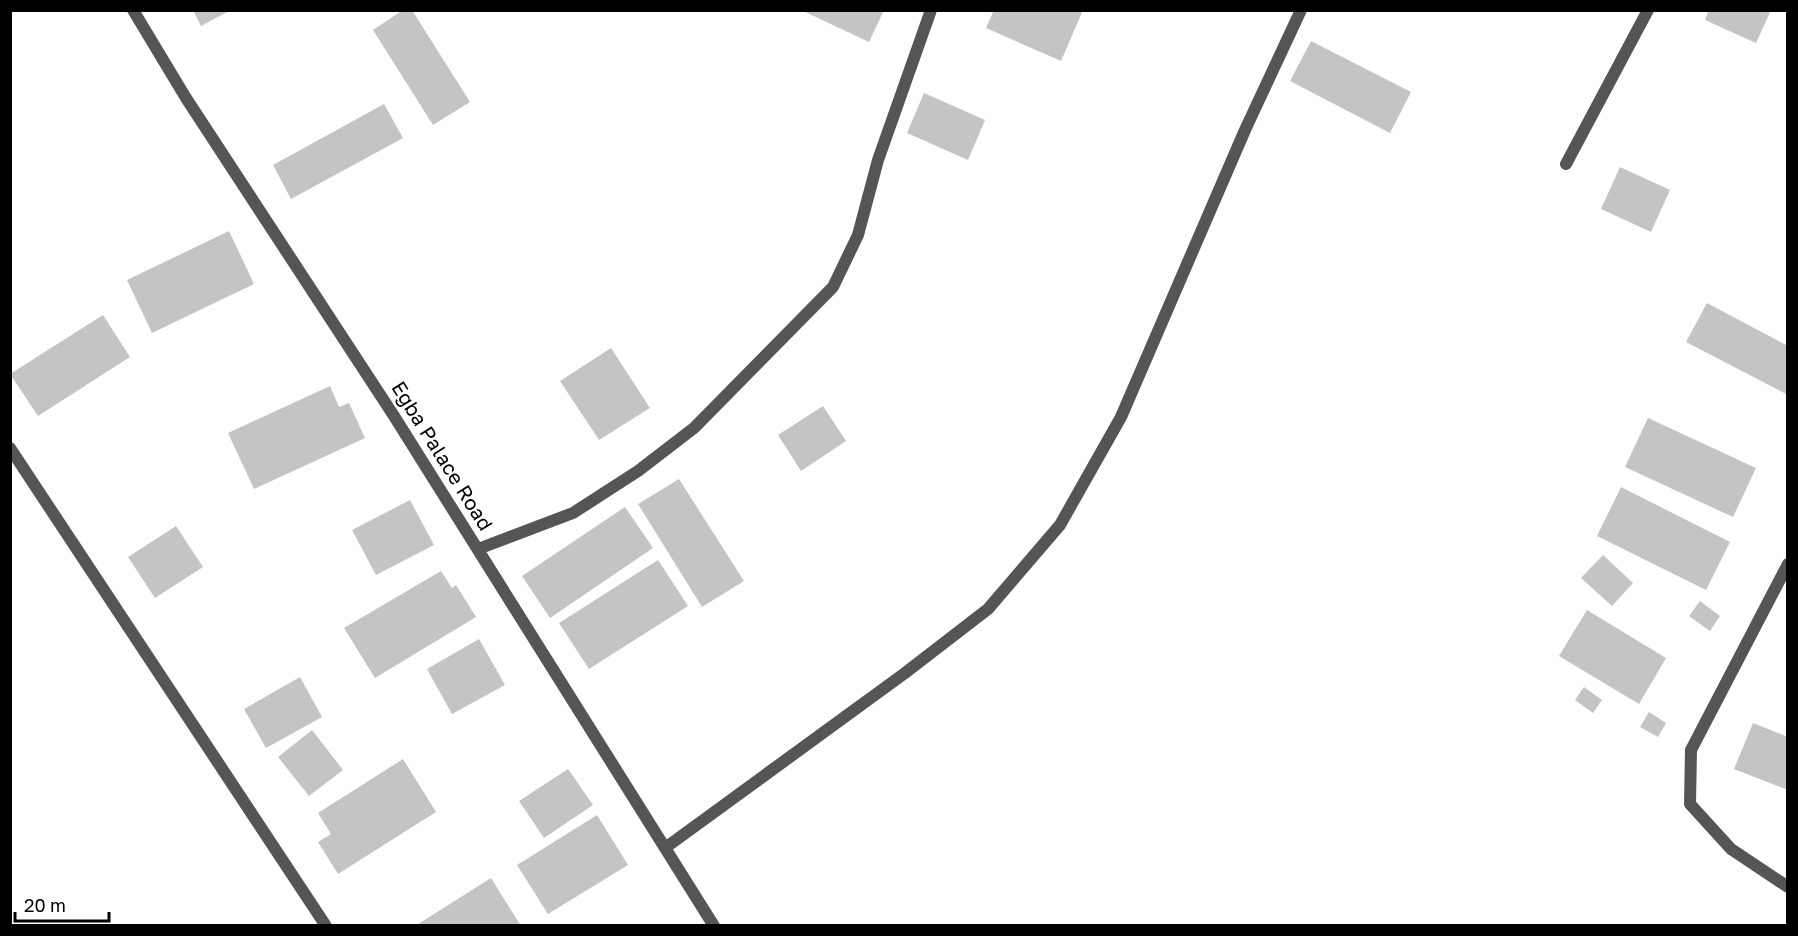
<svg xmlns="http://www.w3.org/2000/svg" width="1798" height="936" viewBox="0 0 1798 936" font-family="'Golos Text',sans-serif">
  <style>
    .building { fill: #c4c4c4 }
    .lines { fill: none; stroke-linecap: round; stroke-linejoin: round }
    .street { stroke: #555; stroke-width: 12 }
    .labels { text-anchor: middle; stroke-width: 4.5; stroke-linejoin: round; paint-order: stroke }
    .street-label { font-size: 20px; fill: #000; stroke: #fff }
  </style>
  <rect width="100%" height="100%" fill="#fff"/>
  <path class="building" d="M193,10h38l-30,16z
    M403,10h9l58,92 -37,23 -60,-95z
    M801,10h83l-15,32z
    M994,10h89l-22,51 -75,-33z
    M1709,10h62l-15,33 -51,-23z
    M1311,41l100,51 -21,41 -100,-52z
    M924,93l61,27 -17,40 -61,-27z
    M384,104l19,34 -112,61 -18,-34z
    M1620,167l50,23 -19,42 -50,-23z
    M229,231l25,53 -102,49 -25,-53z
    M1707,303l81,43v49l-102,-53z
    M103,315l27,42 -92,59 -28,-42z
    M611,348l39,60 -51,32 -39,-59z
    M330,386l9,21 10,-4 16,35 -111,51 -26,-56z
    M823,406l23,35 -45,30 -23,-36z
    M1648,418l108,50 -23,49 -108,-50z
    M679,479l65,102 -42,26 -64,-103z
    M1621,487l109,55 -24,48 -109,-54z
    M410,500l24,45 -58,30 -24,-45z
    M625,507l28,41 -103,70 -28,-42z
    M176,526l27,41 -48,31 -27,-41z
    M1603,555l30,28 -21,23 -31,-28z
    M658,560l30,46 -99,63 -30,-46z
    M441,571l11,17 4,-3 20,32 -101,61 -31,-50z
    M1700,601l20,15 -10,15 -21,-15z
    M1587,610l79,48 -27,46 -80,-48z
    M479,639l26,46 -53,29 -25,-45z
    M300,677l22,40 -56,31 -22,-39z
    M1584,687l18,13 -9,13 -18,-13z
    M1649,712l17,11 -8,14 -18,-10z
    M1753,723l35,14v53l-54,-21z
    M312,730l31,40 -34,26 -31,-39z
    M403,759l33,53 -98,62 -20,-32 13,-8 -13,-21z
    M568,769l25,36 -49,33 -25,-37z
    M597,815l31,50 -80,49 -31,-49z
    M491,878l30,48h-106z"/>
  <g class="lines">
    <path class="street" d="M133,10l53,88 208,318 320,510
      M1566,164l82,-154
      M10,448l316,478
      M478,549l95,-36 65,-42 56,-43 139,-141 25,-52 20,-75 53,-150
      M1788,564l-97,186 -1,54 41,45 57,38
      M665,848l240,-175 83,-64 72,-84 61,-108 124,-287 56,-120"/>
  </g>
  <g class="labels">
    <g class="street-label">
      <text transform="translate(442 456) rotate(58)" y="7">Egba Palace Road</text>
    </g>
  </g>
  <rect width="1798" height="936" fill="none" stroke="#000000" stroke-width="24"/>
  <path d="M15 912v9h94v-9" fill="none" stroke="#000000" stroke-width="3"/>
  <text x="24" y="912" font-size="18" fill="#000000" stroke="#ffffff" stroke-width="4.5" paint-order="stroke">20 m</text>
</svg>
